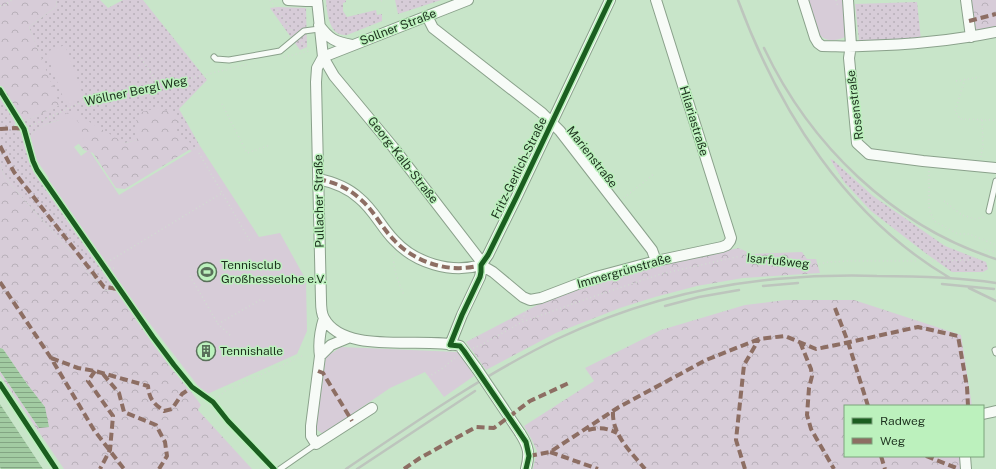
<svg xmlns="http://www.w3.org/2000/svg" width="996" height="469" viewBox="0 0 996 469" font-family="'Public Sans',sans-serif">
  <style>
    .grass { fill: url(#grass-dots) }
    .forest { fill: url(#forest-crowns) }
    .green { fill: #d7ccd8 }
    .water { fill: url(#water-rules) }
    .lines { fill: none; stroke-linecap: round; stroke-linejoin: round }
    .service-casing { stroke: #8aa18b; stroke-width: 7 }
    .minor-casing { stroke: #8aa18b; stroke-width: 12 }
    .path { stroke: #d2dbd2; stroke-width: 1.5; stroke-dasharray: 1 3; stroke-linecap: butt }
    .service { stroke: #f7fbf7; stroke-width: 5 }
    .minor { stroke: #f7fbf7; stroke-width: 10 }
    .rail { stroke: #bdc5bd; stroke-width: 2.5 }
    .minor-bridge-casing { stroke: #8aa18b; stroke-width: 12; stroke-linecap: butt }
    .minor-bridge { stroke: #f7fbf7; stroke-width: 10 }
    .quiet { stroke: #8d6e63; stroke-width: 4; stroke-dasharray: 8 4; stroke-linecap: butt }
    .cycleway-casing { stroke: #bcf1bd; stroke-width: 8 }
    .cycleway { stroke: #1b5e20; stroke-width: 5 }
    .labels { text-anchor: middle; stroke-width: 3; stroke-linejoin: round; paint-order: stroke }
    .street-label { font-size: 12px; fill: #1d311e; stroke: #bcf1bd }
    .poi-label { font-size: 12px; fill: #1d311e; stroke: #bcf1bd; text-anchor: start }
  </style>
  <defs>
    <pattern id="grass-dots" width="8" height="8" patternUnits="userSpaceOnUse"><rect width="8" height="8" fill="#d7ccd8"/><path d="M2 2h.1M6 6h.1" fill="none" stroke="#b8b0b9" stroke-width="1.8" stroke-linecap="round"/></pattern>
    <pattern id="forest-crowns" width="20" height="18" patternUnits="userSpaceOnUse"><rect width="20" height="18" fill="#d7ccd8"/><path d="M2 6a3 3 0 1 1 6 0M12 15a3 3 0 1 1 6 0" fill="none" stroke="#b8b0b9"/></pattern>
    <pattern id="water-rules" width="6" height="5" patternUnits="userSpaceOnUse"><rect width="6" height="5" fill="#a2cba2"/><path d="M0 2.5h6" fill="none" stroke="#83a583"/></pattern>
  </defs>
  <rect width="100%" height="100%" fill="#c8e5c9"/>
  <path class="grass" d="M56,0h44l8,8 15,-8h20l64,80 -28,29 21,37 -7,4 -56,-19 1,9 -13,3 -66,-23c-11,3 -22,7 -29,16l-7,-14 36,-17 -30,-78 28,-21z
    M326,0h20v2l-3,1v8l4,6 29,-7 1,5 5,-1v7l-35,14c-18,2 -20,-22 -21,-35z
    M395,0h46l-43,14z
    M917,2l4,38 -60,2 -2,-2 -4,-36z
    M278,7l28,1 1,39 -7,3 -30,-42z
    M0,95l13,19 3,8 -3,6 8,4 15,40 82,120 -14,-2 -99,-112 -5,-14z
    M830,159l3,1 40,36 72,50 41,16 2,7 -5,3h-31l-28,-20 -53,-41 -27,-29z"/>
  <path class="forest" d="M0,0h56l1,6 -28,21 31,78 -37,17 -23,-36z
    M970,0h26v28l-22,5z
    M159,108l14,5 6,9 -4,11 5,5 11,5v5l5,4 -7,-2 -64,39 -9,-1 -23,-35 -9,-3 -6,-7 -15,-22 -7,-1 13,-8h7l15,11 34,20 12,-3 -2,-17 6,-11z
    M0,164l5,14 99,112 14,2 83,113 -3,5 54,59h-188l-64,-94v-4l39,57 6,-21 -18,-23 -24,-35 -3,-1z
    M739,248l12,6 51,-2 5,7h9l4,14 -77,5 -46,8 -42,11 -35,11 -64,25 -70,37 -20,-28 75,-39 66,-24 52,-16z
    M785,300h69l107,35 11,71h-127v50h117l1,13h-430l4,-18 -6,-13 -7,-12 70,-45 -9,-13 76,-38 84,-25z"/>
  <path class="green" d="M808,0h36l3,32 -2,5c-30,13 -31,-16 -37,-37z
    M65,45l19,53 -18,7 -20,-53z
    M67,118l9,1c5,7 6,13 8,21l-10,7 7,9 8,-6 30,45 81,-49 59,91 21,-4 26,47 1,51 -10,23 -92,41 -68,-88 -90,-127 2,-2 -14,-20 -5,-22c9,-12 24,-14 37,-18z
    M341,347l117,5 16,24 -30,21 -19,-25 -35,16 -67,46 -7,-5 10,-72z"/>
  <path class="water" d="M0,348l3,1 24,35 18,23 4,20 -10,1 -39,-57z
    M0,404l43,65h-42l-1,-2z"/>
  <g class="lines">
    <g class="service-casing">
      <path id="service" d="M214,57l2,2 13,1 51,-9 24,-20 15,-2
        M989,211l7,-30
        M995,350l1,3
        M280,469l36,-25"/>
    </g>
    <g class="minor-casing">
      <path id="minor" d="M288,0l18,1h11
        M317,0l6,57 -6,11 -1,14 5,218c0,6 0,13 3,18 20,38 100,18 136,28l17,23
        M803,0l12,38 3,5 4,3c14,0 27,1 40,0 45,-1 90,-5 134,-14
        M848,0l3,45 -2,13 8,85 12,11 54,7 73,7
        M966,0l5,37
        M427,16l6,12 109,85 18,18 92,119 4,11
        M319,25c10,14 16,17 33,20
        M323,57l11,19 59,71 87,113 1,12 -1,5 -18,38 -12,30
        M323,57l145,-57
        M318,179c15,3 29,8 41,19 15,12 22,29 35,42 21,23 57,34 87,25
        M481,265l12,7 30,25 7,3 11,-2 55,-21 60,-16 66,-14 5,-2 3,-4 1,-3 -75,-238
        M481,265l7,-10 29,-59 93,-196
        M324,318c-4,13 -6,25 -4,38l-9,70v10l5,8 56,-36
        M320,356l11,-11 17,-7
        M983,414l13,-3
        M520,433c9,14 10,21 6,36
        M965,456l1,13"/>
    </g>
    <path class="path" d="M270,0l22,31
      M836,0l2,6
      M381,1l3,-1
      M0,6l5,-1 7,-5
      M139,55l20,30
      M284,57l25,-6 -8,-9
      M965,79l-10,32 5,8 36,1
      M956,81l24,-4
      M222,104l25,49 23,-8
      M24,129l58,-27 14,-5 13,-2h14l21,-5 28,-8 16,-3 61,-15
      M199,153l51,88
      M981,157l2,-13 -1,-25
      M929,171v38l5,12 24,13h11l27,11
      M624,198l31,-25
      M944,201l18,14 13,4 10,-2
      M738,246l7,9
      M985,250l11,2
      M395,254c-5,9 5,31 9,41
      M932,261l36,-1 7,-3
      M114,268l-3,1 -5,-6 116,-70
      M190,276l28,48
      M522,320l5,-11
      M230,335l-12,-11 42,-24 6,1
      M473,348l8,-3 41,-23 73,-26 66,-22 84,-19 17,4 24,3h18l11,3 13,-3 21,-1h67
      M428,377l15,-9 13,-11
      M213,402l12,-11 77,-35"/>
    <use href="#service" class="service"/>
    <use href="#minor" class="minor"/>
    <path class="rail" d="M738,0c41,111 108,217 212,278
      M764,48c46,97 129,178 232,211
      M942,284l52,5
      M763,286l35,-3
      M969,288l27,13
      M665,306l34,-9 40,-7
      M346,469c68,-46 137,-94 211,-130 68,-32 144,-53 219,-60 34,-3 68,-4 101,-3 40,0 80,1 119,7
      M357,469l118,-78"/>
    <g class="minor-bridge-casing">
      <path id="minor-bridge" d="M477,369l43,64"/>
    </g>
    <use href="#minor-bridge" class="minor-bridge"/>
    <path class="quiet" d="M969,21l27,-7
      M0,129l15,-1 9,1
      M0,146l14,26 90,115 15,2
      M318,179c15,3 29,8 41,19 15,12 22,29 35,42 21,23 57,34 87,25
      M0,282l51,76 43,72 30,39
      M835,308l13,34 20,64
      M800,342l11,27 1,7 -3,12 -2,27 4,14 23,40
      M51,358l27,10 17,3 53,15c1,13 6,18 16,25l8,-2 10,-15 10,-7
      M95,371l-7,10 25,35 -3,34 -10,19
      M318,371l5,2 29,48
      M103,374l16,19 5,19 32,13 9,17 2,14 -8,13
      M613,412c-1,23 18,40 32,57
      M588,430c11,-3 19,-2 29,3
      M550,452l48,17
      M529,456l21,-4 69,-45 87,-47 53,-21 26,-3 31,13 20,-4 82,-18 40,9 9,51 1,19
      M881,456l4,13
      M926,456l33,13
      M404,469l16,-11 56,-31 18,1 36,-27 41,-19
      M745,469l-9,-29 8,-75 15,-26"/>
    <g class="cycleway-casing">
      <path id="cycleway" d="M0,90l24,39 9,32 4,9 116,167 21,28 18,22 21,15 15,19 46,48
        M0,384l56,85
        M526,469l3,-13 -3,-14 -62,-91 -4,-5 -10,-1 12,-30 18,-38 1,-5v-7l7,-10 29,-59 93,-196"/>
    </g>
    <use href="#cycleway" class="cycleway"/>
  </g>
  <defs>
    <g id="stadium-ring" transform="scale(1)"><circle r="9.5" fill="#bcf1bd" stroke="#59705a" stroke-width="1.5"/><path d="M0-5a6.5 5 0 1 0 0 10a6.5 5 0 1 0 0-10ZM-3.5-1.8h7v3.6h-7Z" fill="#59705a"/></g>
    <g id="building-ring" transform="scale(1)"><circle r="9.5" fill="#bcf1bd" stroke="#59705a" stroke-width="1.5"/><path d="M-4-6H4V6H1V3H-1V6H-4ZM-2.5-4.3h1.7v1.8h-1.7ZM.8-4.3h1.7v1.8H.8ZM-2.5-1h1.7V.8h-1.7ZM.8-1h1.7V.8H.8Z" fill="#59705a"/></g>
  </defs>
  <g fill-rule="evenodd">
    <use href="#stadium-ring" x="207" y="272"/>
    <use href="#building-ring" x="206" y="351"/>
  </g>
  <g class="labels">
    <g class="street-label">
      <text transform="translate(398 27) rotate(-21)" y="4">Sollner Straße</text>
      <text transform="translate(136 91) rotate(-12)" y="4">Wöllner Bergl Weg</text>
      <text transform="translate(855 105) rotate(-97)" y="4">Rosenstraße</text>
      <text transform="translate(694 121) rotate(73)" y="4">Hilariastraße</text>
      <text transform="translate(592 157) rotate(52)" y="4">Marienstraße</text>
      <text transform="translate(403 160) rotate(52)" y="4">Georg-Kalb-Straße</text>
      <text transform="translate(519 168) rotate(-64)" y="4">Fritz-Gerlich-Straße</text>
      <text transform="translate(319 201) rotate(-91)" y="4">Pullacher Straße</text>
      <text transform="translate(778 261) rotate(6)" y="4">Isarfußweg</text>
      <text transform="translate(624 271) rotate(-16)" y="4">Immergrünstraße</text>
    </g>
    <g class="poi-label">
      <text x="221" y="269">Tennisclub<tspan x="221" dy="14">Großhesselohe e.V.</tspan></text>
      <text x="220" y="355">Tennishalle</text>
    </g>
  </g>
  <rect x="844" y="405" width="140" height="52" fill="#bcf1bd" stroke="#7ca47d"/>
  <rect x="852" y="418" width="20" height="6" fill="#1b5e20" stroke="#7ca47d"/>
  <text x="880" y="425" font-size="12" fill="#1d311e">Radweg</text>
  <rect x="852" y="438" width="20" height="6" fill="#8d6e63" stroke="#7ca47d"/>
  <text x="880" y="445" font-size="12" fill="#1d311e">Weg</text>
</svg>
